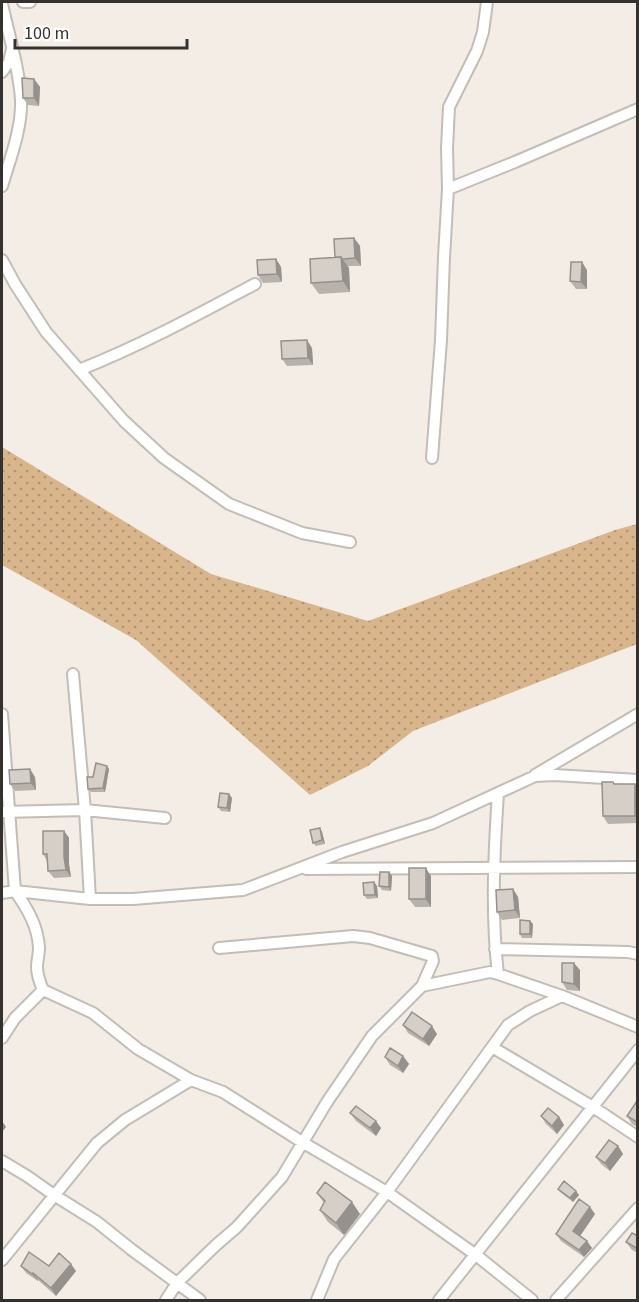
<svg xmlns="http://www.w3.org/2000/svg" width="639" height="1302" viewBox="0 0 639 1302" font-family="'Source Sans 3',sans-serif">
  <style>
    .grass { fill: url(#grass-dots) }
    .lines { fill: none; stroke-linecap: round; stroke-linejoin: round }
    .street-casing { stroke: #c3bdb7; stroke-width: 14 }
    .street { stroke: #fff; stroke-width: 10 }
    .wall { fill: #b7b2ac }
    .shaded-wall { fill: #95918c }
    .building { fill: #d5cfc8; stroke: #95918c; stroke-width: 1.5 }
  </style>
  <defs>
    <pattern id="grass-dots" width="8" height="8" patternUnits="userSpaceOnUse" patternTransform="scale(1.5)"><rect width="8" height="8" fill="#d9b58b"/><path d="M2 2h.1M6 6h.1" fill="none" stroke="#b19472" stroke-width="1.8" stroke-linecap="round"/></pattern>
  </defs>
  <rect width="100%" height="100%" fill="#f3ede6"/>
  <path class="grass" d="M2,447l209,127 157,47 247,-91 22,-6v120l-224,87 -45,35 -58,29 -174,-155 -134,-75z"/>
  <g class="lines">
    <g class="street-casing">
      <path id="street" d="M23,2h7
        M2,4c7,32 17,64 19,96 1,29 -11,59 -19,86
        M2,72l7,-10 3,-13
        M448,189l67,-27 123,-53
        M2,260l13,24 31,48 78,89 40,37 65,46 73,29 48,9
        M79,370c61,-24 118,-55 176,-86
        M432,458l9,-118 3,-83 4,-68 -1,-41 2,-41 28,-56 6,-19 4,-30
        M73,674l12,136 5,89
        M2,714l13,177c12,17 23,35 24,57 0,6 -2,13 -2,19 0,9 3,16 6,23l50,23 45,36 53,31 32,12 79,50 85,50 89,63 56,45
        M535,775l103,-61
        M498,793c-4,61 -7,121 0,181
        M2,812l83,-2 80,8
        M306,869l332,-2
        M2,893l13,-2 75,8h43l110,-9 99,-38 91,-29 102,-47 20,-1 83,5
        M219,948l134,-12 17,2 62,18 1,5 -11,25
        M495,949l133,3 10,2
        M2,1038l13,-20 28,-28
        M492,1047l101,60 45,30
        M2,1161l25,15 27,19 43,27 35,28 68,50
        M2,1260l95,-117 28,-23 66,-40
        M166,1300l11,-17 38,-37 22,-19 45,-50 45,-75 45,-66 50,-50 68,-14 8,2 64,22 76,31
        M317,1300l17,-41 53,-67 121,-167 22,-14 32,-15
        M439,1300l199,-250
        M556,1300l82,-92"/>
    </g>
    <use href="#street" class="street"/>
  </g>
  <path class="wall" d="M34,79l6,8 -1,19 -11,-1 -5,-7z
    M354,238l6,8 1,20h-13l1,2 1,24 -31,2 -8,-11z
    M276,259l5,8 1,15 -19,1 -5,-8z
    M587,270v19h-11l-6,-8z
    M312,348l1,17 -26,1 -5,-7z
    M109,769l-4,23h-14l-3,-3 5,-12z
    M35,777l1,13 -21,1 -5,-7z
    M613,782l2,2 23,3v36l-30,1 -5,-8z
    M229,794l3,4 -2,14 -9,-1 -3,-4z
    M320,828l2,4 3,12 -9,2 -3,-3z
    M64,831l5,7v26l2,13 -17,1 -6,-7 -1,-10 -4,-7z
    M389,872l3,4 -1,15 -9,-1 -3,-4z
    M431,876v31h-16l-6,-8z
    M374,882l3,4 1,12 -11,1 -3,-4z
    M513,889l5,8 2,21 -18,2 -5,-8z
    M530,921l3,3 -1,14h-10l-2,-4z
    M580,970v21l-13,-1 -5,-8z
    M403,1025l34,9 -8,12 -21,-13z
    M403,1056l6,8 -6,9 -13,-8 -5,-8z
    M638,1102v25l-6,-3 -5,-8z
    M350,1113l31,15 -5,8 -20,-15z
    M541,1116l18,1 5,8 -7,9 -11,-10z
    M618,1146l5,8 -13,17 -9,-7 -5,-7z
    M558,1189l21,6 -6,7 -13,-10z
    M317,1193l43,21 -16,21 -16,-13 -8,-12 4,-7z
    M595,1214l-15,22 12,12 -8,9 -23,-16 -5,-7z
    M638,1236v17l-6,-3 -6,-8z
    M21,1266h28l27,5 -20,25 -18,-16v1l-12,-8z"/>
  <path class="shaded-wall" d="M34,79l6,8 -1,19 -5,-8z
    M354,238l6,8 1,20 -6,-8z
    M341,257l8,11 1,24 -7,-11z
    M276,259l5,8 1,15 -5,-8z
    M582,262l5,8v19l-6,-7z
    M307,340l5,8 1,17 -5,-7z
    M107,766l2,3 -4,23 -2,-4z
    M30,769l5,8 1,13 -5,-7z
    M635,784l3,3v32l-3,-3z
    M229,794l3,4 -2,14 -3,-4z
    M320,828l2,4 3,12 -3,-4z
    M64,831l5,7v26l2,13 -5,-7 -2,-13z
    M426,868l5,8v31l-5,-8z
    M389,872l3,4 -1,15 -2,-4z
    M374,882l3,4 1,12 -3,-3z
    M513,889l5,8 2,21 -5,-8z
    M530,921l3,3 -1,14 -2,-4z
    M574,963l6,7v21l-6,-7z
    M432,1026l5,8 -8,12 -6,-7z
    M403,1056l6,8 -6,9 -5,-7z
    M559,1117l5,8 -7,9 -5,-8z
    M2,1121l4,6 -4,5z
    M376,1121l5,7 -5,8 -6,-8z
    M618,1146l5,8 -13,17 -5,-8z
    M576,1191l3,4 -6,7 -3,-4z
    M352,1202l8,12 -16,21 -8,-12z
    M590,1207l5,7 -17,25 -5,-8z
    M587,1241l5,7 -8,9 -5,-7z
    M71,1264l5,7 -20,25 -5,-8z
    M33,1273l5,7v1l-6,-7z"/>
  <path class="building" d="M22,78l12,1v19h-11z
    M354,238l1,20 -13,1 -1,-2h-6l-1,-18z
    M341,257l2,24 -32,2 -1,-24z
    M276,259l1,15 -19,1 -1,-15z
    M571,262h11l-1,20 -11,-1z
    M307,340l1,18 -26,1 -1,-18z
    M96,763l11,3 -4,22 -15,1 -1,-12h6z
    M30,769l1,14 -21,1 -1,-14z
    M602,782h11l1,2h21v32h-32z
    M220,793l9,1 -2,14 -9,-1z
    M320,828l2,12 -9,3 -3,-13z
    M43,831h21v26l2,13 -18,1 -1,-17h-4z
    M409,868h17v31h-17z
    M380,872h9v15l-10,-1z
    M374,882l1,13h-11l-1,-12z
    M513,889l2,21 -18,2 -1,-22z
    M520,920l10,1v13h-10z
    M562,963h12v21l-12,-2z
    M412,1012l20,14 -9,13 -20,-14z
    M390,1048l13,8 -5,10 -13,-9z
    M637,1101l1,1 -1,20 -10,-6z
    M356,1106l20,15 -6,7 -20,-15z
    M548,1108l11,9 -7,9 -11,-10z
    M609,1140l9,6 -13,17 -9,-6z
    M564,1181l12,10 -6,7 -12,-9z
    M325,1182l27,20 -16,21 -16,-13 5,-9 -8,-8z
    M579,1199l11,8 -17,24 14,10 -8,9 -23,-16z
    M632,1233l6,3v13l-12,-7z
    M29,1252l20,14 10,-13 12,11 -20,24 -18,-15 -1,1 -11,-8z"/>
  <rect width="639" height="1302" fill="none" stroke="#34322f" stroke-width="6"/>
  <path d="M15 39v9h172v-9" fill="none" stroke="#34322f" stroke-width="3"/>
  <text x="24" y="39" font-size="18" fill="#34322f" stroke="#ffffff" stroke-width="4.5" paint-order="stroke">100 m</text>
</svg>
